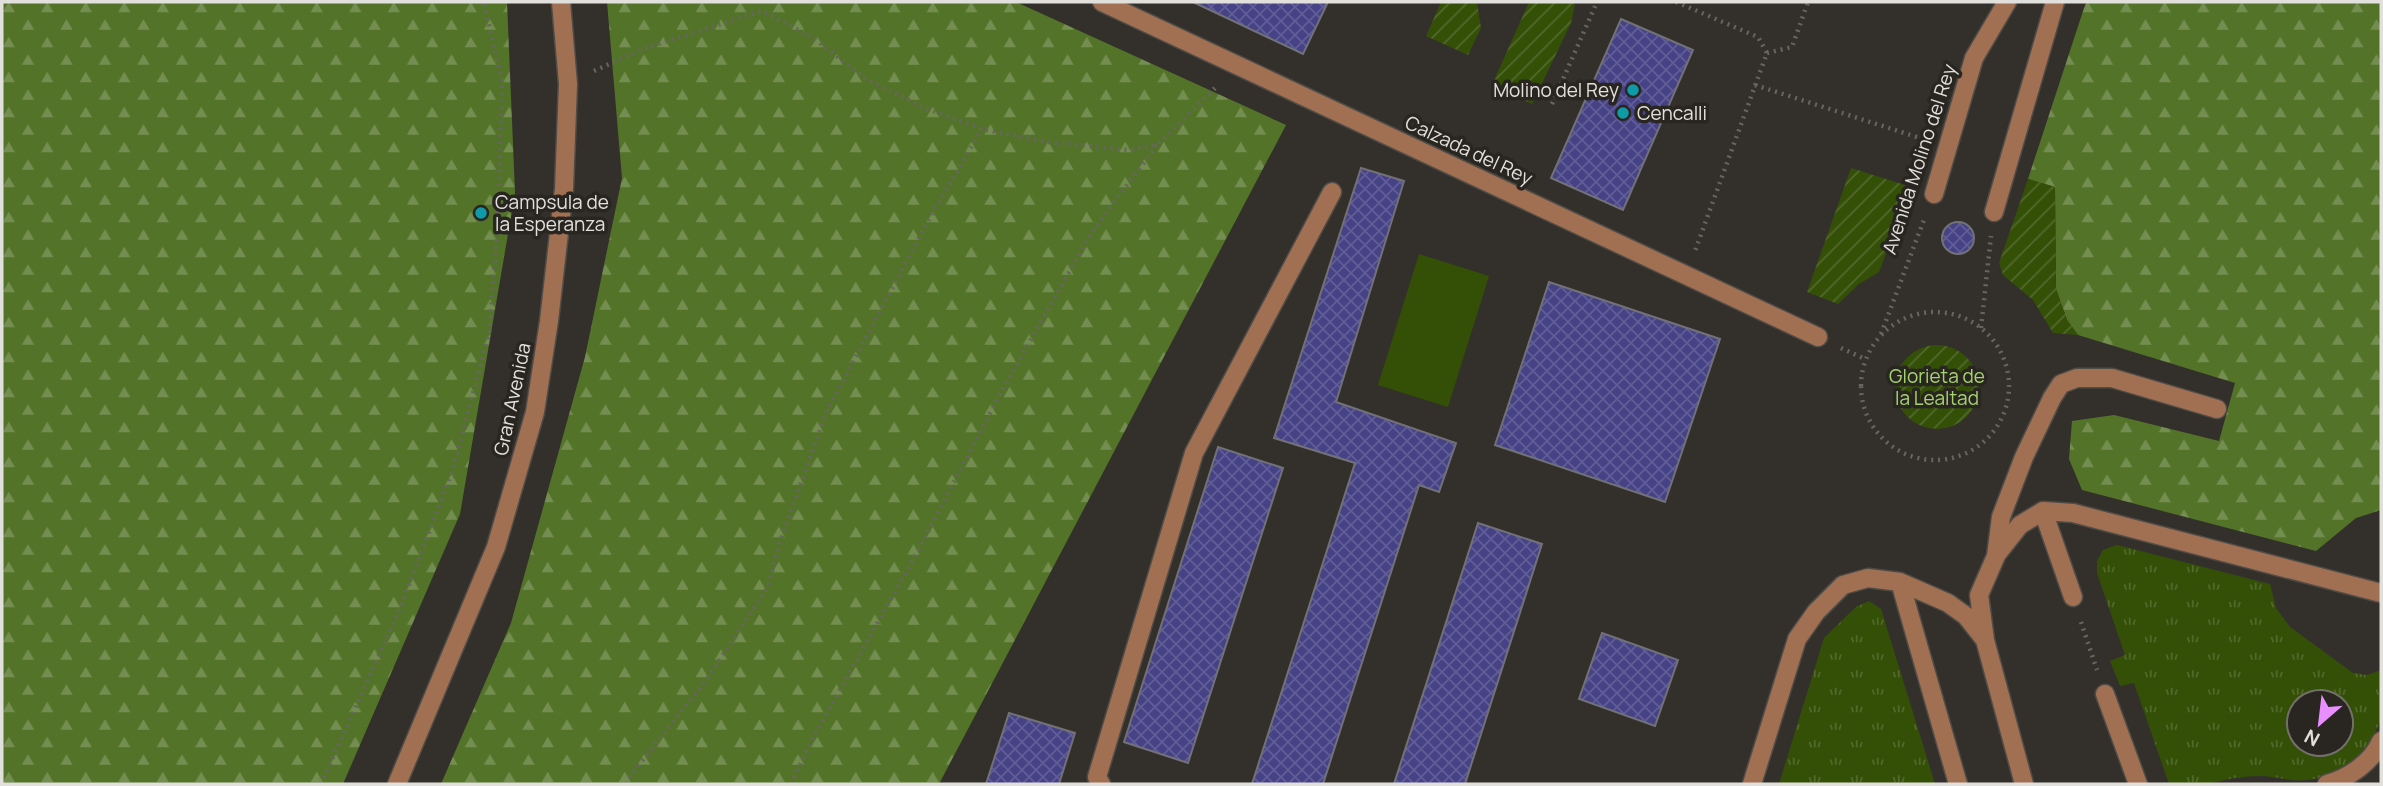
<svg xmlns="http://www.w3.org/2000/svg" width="2383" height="786" viewBox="0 0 2383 786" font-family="Manrope,sans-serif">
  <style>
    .grass { fill: url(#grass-tufts); fill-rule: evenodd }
    .forest { fill: url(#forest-firs) }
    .park { fill: #345007 }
    .garden { fill: url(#garden-furrows) }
    .building { fill: url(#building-cross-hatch); stroke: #717177; stroke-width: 2 }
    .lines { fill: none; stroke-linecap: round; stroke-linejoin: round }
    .minor-casing { stroke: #4f4c47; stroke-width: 21 }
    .path { stroke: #686560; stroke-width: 4.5; stroke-dasharray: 2 5; stroke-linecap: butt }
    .minor { stroke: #a16f52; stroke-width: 18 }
    .culture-dot { fill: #0f9aa8; stroke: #292621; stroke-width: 2.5 }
    .labels { text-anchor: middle; stroke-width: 7; stroke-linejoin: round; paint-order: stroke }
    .poi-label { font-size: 19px; fill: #e2e0dd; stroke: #292621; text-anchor: start }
    .street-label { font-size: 19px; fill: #e2e0dd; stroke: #292621 }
    .park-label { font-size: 19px; fill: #a5d46e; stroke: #292621 }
  </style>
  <defs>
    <pattern id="grass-tufts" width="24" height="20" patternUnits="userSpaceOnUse" patternTransform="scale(1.75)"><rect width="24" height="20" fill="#345007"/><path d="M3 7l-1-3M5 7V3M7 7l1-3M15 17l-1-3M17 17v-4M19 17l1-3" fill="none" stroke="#51692b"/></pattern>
    <pattern id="forest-firs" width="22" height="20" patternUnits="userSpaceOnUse" patternTransform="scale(1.75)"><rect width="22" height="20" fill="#537428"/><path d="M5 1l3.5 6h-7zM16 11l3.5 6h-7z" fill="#748e51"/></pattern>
    <pattern id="garden-furrows" width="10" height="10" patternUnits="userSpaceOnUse" patternTransform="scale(1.75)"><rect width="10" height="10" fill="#345007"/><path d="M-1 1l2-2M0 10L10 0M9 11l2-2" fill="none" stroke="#51692b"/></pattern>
    <pattern id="building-cross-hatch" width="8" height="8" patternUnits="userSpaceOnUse" patternTransform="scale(1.75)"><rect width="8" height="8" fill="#464286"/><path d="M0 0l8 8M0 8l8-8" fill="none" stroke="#605d97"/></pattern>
  </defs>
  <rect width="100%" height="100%" fill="#33302b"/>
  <path class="grass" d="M2117,545l153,39 6,24 14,19 63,46 14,2 14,-5c0,15 2,34 0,48 -9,32 -41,59 -74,62 -15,2 -32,-4 -48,-4 -18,0 -35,4 -52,8 -12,2 -26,0 -38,0l-35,-101 -14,3 -10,-25 15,-6 -28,-82v-12l6,-11zM2299,702h42v42h-42z
    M1869,601l12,8 54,175h-156l45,-146 32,-31z"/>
  <path class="forest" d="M2,2h505l8,191 -55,321 -117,270h-341z
    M607,2h409l270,123 -347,659h-498l70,-161 74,-266 37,-179z
    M2086,2h295v508l-25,8 -40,33 -234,-61 -13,-31 3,-38 42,-6 105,26 16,-58 -157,-48 -11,-15 -11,-31 -1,-102 -27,-8z"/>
  <path class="park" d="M1419,254l70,22 -41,131 -70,-22z"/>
  <path class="garden" d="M1441,2h36l4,26 -13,27 -42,-19z
    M1529,2l46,1 -4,20 -39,81 -40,-19z
    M1851,168l60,19 -32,85 -20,12 -21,20 -31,-12z
    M2028,179l27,8 1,102 11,31 11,15 -25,-2 -20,-33 -30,-25 -4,-12z
    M1895 387a42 42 0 1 1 84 0a42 42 0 1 1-84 0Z"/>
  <path class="building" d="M1193,2h135l-25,52z
    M1621,19l72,31 -70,160 -72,-32z
    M1361,168l43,13 -68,221 120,41 -17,49 -20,-7 -96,299h-71l103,-321 -81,-25z
    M1942 238a16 16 0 1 1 32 0a16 16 0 1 1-32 0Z
    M1549,282l171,57 -55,163 -170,-57z
    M1218,447l65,21 -95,295 -64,-21z
    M1478,523l64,21 -77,240h-71z
    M1602,633l76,27 -23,66 -76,-27z
    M1009,713l66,20 -16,51h-73z"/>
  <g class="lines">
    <g class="minor-casing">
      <path id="minor" d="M1102,2l716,335
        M1934,194l40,-136 33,-56
        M1994,212l61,-210
        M2043,511l30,86
        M1997,554l23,-29 23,-14 30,2 308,80
        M1900,582l58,202
        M1985,640l-6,-45 17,-39 5,-39 23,-60 28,-59 9,-14 16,-6h35l105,31
        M2105,694l33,90
        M397,784l99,-237 39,-135 14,-91 15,-132 4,-105 -7,-82
        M1101,784l-4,-7 97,-324 138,-261
        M1752,784l45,-145 19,-27 27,-27 25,-7 32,4 48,21 18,13 19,24 39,144
        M2327,784c22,-6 45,-22 54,-43"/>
    </g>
    <path class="path" d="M1676,2l82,35 9,16 -72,198
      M1767,53l25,-6 16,-45
      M594,71l46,-21 122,-39 53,28 51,40 59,29 57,21 65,13 83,8 28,-6 59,-58
      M1755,85l168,54
      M1552,104l45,-102
      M1861 386a74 74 0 1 1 148 0a74 74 0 1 1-148 0Z
      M1981,328l10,-92
      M1881,334l44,-117
      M1841,348l24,11
      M2081,622l16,48
      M321,784l78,-173 54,-142 36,-136 9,-109 4,-143 -18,-79
      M627,784l4,-9 76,-96 61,-92 13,-48 45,-126 103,-194 53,-90
      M791,784l23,-48 104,-185 83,-159 91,-160 65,-87"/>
    <use href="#minor" class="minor"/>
  </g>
  <g class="culture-dot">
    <circle cx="1633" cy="90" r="7"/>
    <circle cx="1623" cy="113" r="7"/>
    <circle cx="481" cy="213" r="7"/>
  </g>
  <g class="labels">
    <g class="poi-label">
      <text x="1619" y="97" text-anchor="end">Molino del Rey</text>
      <text x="1637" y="120">Cencalli</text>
      <text x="495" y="209">Campsula de<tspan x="495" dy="22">la Esperanza</tspan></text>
    </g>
    <g class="street-label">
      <text transform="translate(1469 150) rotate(25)" y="7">Calzada del Rey</text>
      <text transform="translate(1919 159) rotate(-72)" y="7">Avenida Molino del Rey</text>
      <text transform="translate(512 399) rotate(-78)" y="7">Gran Avenida</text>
    </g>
    <g class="park-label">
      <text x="1937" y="383">Glorieta de<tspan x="1937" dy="22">la Lealtad</tspan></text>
    </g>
  </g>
  <rect width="2383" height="786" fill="none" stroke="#e2e0dd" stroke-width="7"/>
  <g transform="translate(2320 723) rotate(208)"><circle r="33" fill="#292621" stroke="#73706c" stroke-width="2"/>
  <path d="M0-5L12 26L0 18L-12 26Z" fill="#e88eff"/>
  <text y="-10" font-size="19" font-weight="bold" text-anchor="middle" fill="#e2e0dd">N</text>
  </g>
</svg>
